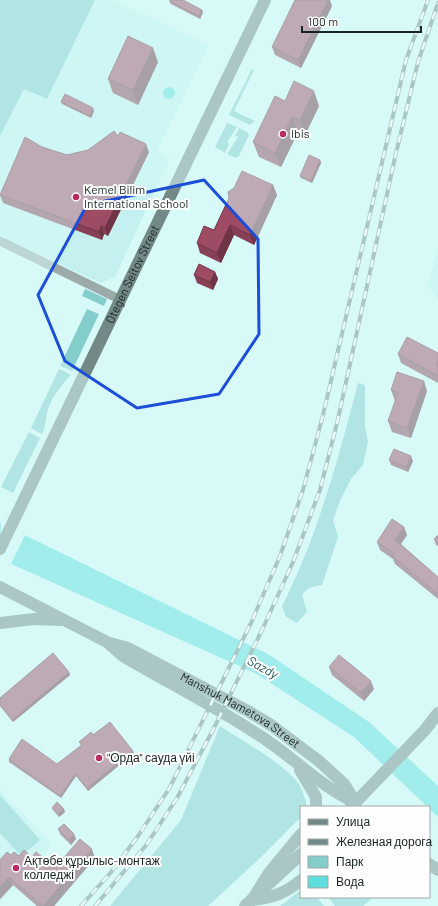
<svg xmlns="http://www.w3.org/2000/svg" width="438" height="906" viewBox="0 0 438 906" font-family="Barlow,sans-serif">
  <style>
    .built { fill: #c4f1ef }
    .green { fill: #83cdcb }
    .water { fill: #5ededc }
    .pier { fill: #d7f9f8 }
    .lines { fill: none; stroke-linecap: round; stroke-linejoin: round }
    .minor { stroke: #9cabaa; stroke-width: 9 }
    .secondary { stroke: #738988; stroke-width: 12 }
    .rail-casing { stroke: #738b8a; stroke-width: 4 }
    .rail { stroke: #fefefe; stroke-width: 2.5; stroke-dasharray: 8; stroke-linecap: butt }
    .wall { fill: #884056 }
    .shaded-wall { fill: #6f3446 }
    .building { fill: #9e4b64; stroke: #6f3446 }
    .marked { fill: none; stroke: #1d4ed8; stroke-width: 3; stroke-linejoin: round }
    .poi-dot { fill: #b82c62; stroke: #fefefe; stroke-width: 1.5 }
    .labels { text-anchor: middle; stroke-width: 4; stroke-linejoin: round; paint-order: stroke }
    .poi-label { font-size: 12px; fill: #172424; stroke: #fefefe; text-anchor: start }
    .street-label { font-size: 12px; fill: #172424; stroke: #fefefe }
    .water-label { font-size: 13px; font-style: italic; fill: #235a59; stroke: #fefefe }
  </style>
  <rect width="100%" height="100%" fill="#d7f9f8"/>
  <path class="built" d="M95,0h17l97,45 -52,106 13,7 -55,119 -15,6 -100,-47v-100l24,-48 23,11z
    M438,248v51l-10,-14z
    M0,790l52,55 -52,57z"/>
  <path class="green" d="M0,0h95l-48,99 -23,-10 -24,47z
    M252,69l2,1 -20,41 21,10 -5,4 -21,-10z
    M227,123l10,4 -10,15 2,2 -4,9 -10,-6z
    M239,128l8,4 2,3 -10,21 -3,2 -9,-4 11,-17 -3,-1z
    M85,289l22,10 -3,7 -22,-10z
    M87,309l12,5 -27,57 -12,-5z
    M59,369l12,6c-10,10 -18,21 -23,34 -3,9 -1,15 -6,25l-11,-6z
    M358,383l7,2v41l3,16 -5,23 -12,14 -11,22 -7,19 5,17 -16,48 -13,3 -7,6 5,18 -10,11 -11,-6 -4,-11c36,-70 56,-147 76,-223z
    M29,432l11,6 -27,55 -12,-6z
    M220,726c22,15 56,33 74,52 8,8 10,18 13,28l-6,1v10l-43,43 -50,46h-98l71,-86z
    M0,795l40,45 -19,16 -21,-23z
    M301,890v7h16l7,9h-44z
    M328,897h46l-11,9h-28z"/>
  <path class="water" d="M163 93a6 6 0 1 1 12 0a6 6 0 1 1-12 0Z
    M0,523l268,131 101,68 69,64v31l-84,-80 -99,-64 -255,-114z"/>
  <path class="pier" d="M1,521l25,12 -16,33 -10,-5z"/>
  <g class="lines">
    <path class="minor" d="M0,241l121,59"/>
    <g class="secondary">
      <path id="s1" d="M0,549l265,-549"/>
      <path d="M0,587l107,55 16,14c49,29 102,55 149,88 28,20 52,44 84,59"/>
      <path d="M0,623l34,-4 26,1"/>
      <path id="s2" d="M110,643l18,5 120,63 23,14 48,36 25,23 12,19"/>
      <path d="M300,770l16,27v10"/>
      <path d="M351,807l74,-77 13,-17"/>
      <path d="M429,864l9,6"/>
      <path d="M252,900l17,-27 32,-39"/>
      <path d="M252,900c20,-2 34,-7 49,-20"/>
      <path d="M245,906l56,-52"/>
    </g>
    <g class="rail-casing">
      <path id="rail" d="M81,906l31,-35 26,-35 31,-47 82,-166 29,-67 23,-66 20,-75 83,-355 22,-60
        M95,906l52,-62 30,-46 37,-70 49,-100 30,-66 27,-72 18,-71 58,-266 22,-91 20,-59"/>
    </g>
    <use href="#rail" class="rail"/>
  </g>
  <path class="wall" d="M170,2l33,10 -3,7 -29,-15z
    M332,6l-31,62 -26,-13 -3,-8z
    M158,62l-20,43 -25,-12 -5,-14z
    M285,101l34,5 -14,29 -7,-3 -17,35 -22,-10 -6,-15z
    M61,102l33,9 -3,7 -29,-14z
    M118,136l31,16 -41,84 -4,-2 -2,6 -99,-37 -3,-8 42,-48 25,8 21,-5z
    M320,160l1,3 -9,20 -11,-5 -1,-2z
    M273,185l4,10 -23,50 -20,-10 -13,28 -21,-10 -3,-10z
    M215,272l3,7 -5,11 -16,-7 -3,-8z
    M438,353v30l-37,-20 -3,-9z
    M391,390l36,1 -16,47 -19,-6 -4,-11 7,-20z
    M389,460l24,1 -5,11 -17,-7z
    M407,535l-6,9 37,33v22l-43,-35 -2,-5 -13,-9 -3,-8z
    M438,535v11l-2,-1 -2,-6z
    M329,667l45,22 -10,12 -32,-26z
    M69,672l1,3 -57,47 -13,-16v-8z
    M93,735l40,16 1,2 -46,38 -12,-15 -15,22 -52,-36v-3l48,5 24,-19 -2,-3z
    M52,808l13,4 -6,5 -6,-7z
    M58,829l18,10 -5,6 -11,-11z
    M11,855l8,1 13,1 23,11 40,-10 -41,48h-17l-24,-21 -13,14z"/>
  <path class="shaded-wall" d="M328,0h2l2,6 -31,62 -3,-8z
    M202,10l1,2 -3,7 -1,-3z
    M153,48l5,14 -20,43 -5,-15z
    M314,91l5,15 -14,29 -5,-15z
    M93,108l1,3 -3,7 -1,-2z
    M292,117l6,15 -17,35 -6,-14z
    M146,144l3,8 -41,84 -3,-8z
    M320,160l1,3 -9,20 -1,-2z
    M273,185l4,10 -23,50 -4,-10z
    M230,225l4,10 -13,28 -4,-10z
    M101,226l3,8 -2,6 -3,-8z
    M215,272l3,7 -5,11 -3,-8z
    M424,381l3,10 -16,47 -4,-10z
    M411,456l2,5 -5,11 -2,-5z
    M404,527l3,8 -9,13 -3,-8z
    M69,672l1,3 -57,47 -1,-2z
    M371,681l3,8 -10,12 -3,-8z
    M133,751l1,2 -46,38 -1,-3z
    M75,774l1,2 -15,22 -1,-2z
    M64,809l1,3 -6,5 -1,-3z
    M74,834l2,5 -5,6 -2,-5z
    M92,849l3,9 -41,48h-11z
    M9,877l4,8 -13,14v-12z"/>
  <path class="building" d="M170,0h13l19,10 -3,6 -29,-14z
    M295,0h33l-30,60 -26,-13z
    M128,36l25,12 -20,42 -25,-11z
    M294,81l20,10 -14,29 -8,-3 -17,36 -22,-11 22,-46 10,5z
    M65,94l28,14 -3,8 -29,-14z
    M114,131l4,5 2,-4 26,12 -41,84 -4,-2 -2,6 -99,-37 25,-58 17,10 25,8 21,-5z
    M309,155l11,5 -9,21 -11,-5z
    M242,171l31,14 -23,50 -20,-10 -13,28 -20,-10 7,-17 10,4 15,-32 -1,-6 6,-4z
    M199,264l16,8 -5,10 -16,-7z
    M407,337l31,16v6l-2,5 2,1v11l-40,-22z
    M397,372l27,9 -17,47 -19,-7 10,-28 -7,-3z
    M394,449l17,7 -5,11 -17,-7z
    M392,519l12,8 -9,13 43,37v17l-46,-38 2,-3 -17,-11z
    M438,535v8l-4,-4z
    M53,653l16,19 -57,48 -12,-15v-7z
    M339,655l32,26 -10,12 -32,-26z
    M110,722l23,29 -46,37 -12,-14 -15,22 -51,-37 13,-20 35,25 25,-19 -3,-3 12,-10 2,3z
    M57,802l7,7 -6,5 -6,-6z
    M64,824l10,10 -5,6 -11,-11z
    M80,839l12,10 -49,57 -34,-29 -9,10v-27l7,-8 4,3 3,-3 5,4 5,-6 8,7 4,-5 19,16z"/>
  <path d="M0 0H438V906H0ZM204,180l54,59 1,95 -40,60 -82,14 -72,-47 -27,-66 49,-90z" fill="#d7f9f8" fill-opacity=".55" fill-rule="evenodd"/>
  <path class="marked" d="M204,180l54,59 1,95 -40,60 -82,14 -72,-47 -27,-66 49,-90z"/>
  <g class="poi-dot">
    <circle cx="283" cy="134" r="4"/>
    <circle cx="76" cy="197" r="4"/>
    <circle cx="99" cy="758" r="4"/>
    <circle cx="16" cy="868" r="4"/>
  </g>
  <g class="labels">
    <g class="poi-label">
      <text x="291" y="138">Ibis</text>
      <text x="84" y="194">Kemel Bilim<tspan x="84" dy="14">International School</tspan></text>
      <text x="107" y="762">"Орда" сауда үйі</text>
      <text x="24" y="865">Ақтөбе құрылыс-монтаж<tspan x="24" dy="14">колледжі</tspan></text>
    </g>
    <g class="street-label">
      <text dy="4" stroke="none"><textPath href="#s1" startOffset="305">Otegen Seitov Street</textPath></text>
      <text dy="4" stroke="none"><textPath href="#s2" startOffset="147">Manshuk Mametova Street</textPath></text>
    </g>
    <g class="water-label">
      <text transform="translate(263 667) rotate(29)" y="5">Sazdy</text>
    </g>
  </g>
  <rect x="300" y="806" width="130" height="92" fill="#fefefe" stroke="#a2a7a7"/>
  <rect x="308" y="819" width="20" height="6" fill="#738988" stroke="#a2a7a7"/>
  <text x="336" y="826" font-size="12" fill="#172424">Улица</text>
  <rect x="308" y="839" width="20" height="6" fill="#738b8a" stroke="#a2a7a7"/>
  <text x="336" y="846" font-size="12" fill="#172424">Железная дорога</text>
  <rect x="308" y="856" width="20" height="12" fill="#83cdcb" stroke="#a2a7a7"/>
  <text x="336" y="866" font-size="12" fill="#172424">Парк</text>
  <rect x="308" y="876" width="20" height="12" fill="#5ededc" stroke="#a2a7a7"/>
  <text x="336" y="886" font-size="12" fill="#172424">Вода</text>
  <path d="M302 26v6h119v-6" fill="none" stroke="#172424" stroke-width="2"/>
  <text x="308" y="26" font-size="12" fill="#172424" stroke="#fefefe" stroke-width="3" paint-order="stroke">100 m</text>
</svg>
